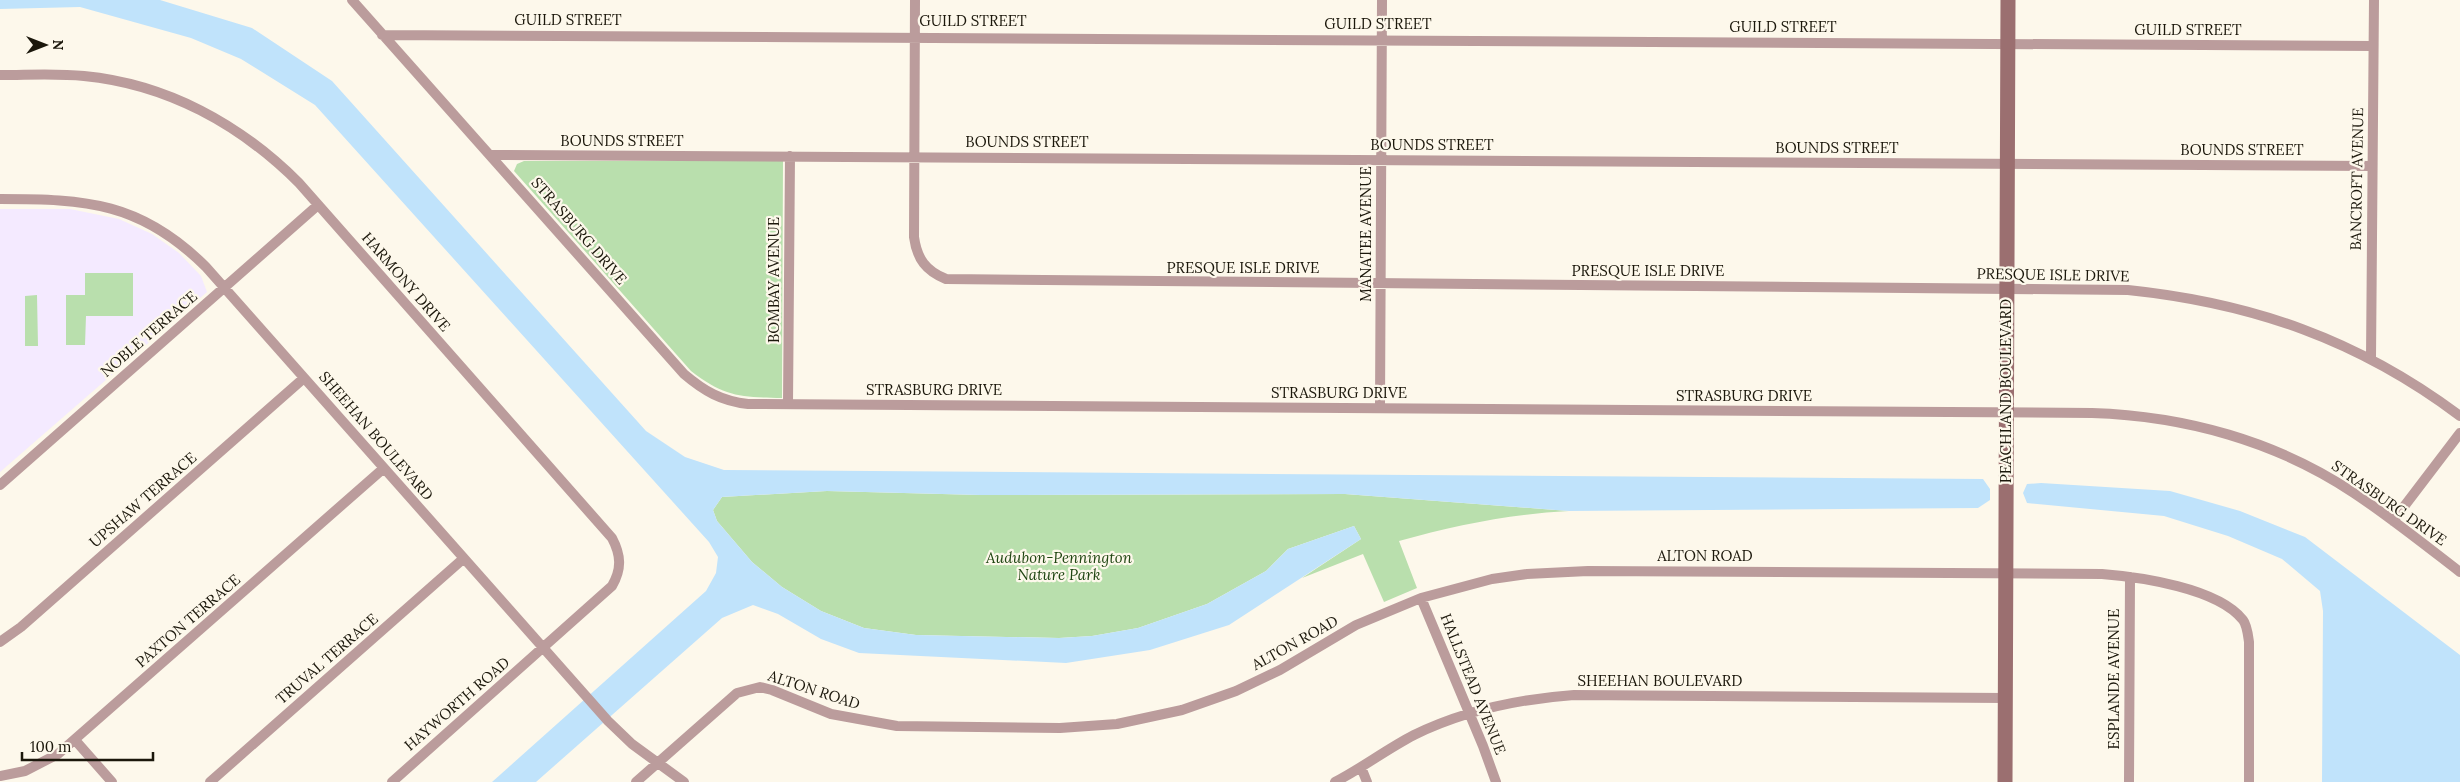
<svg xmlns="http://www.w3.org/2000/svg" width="2460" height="782" viewBox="0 0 2460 782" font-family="Lora,serif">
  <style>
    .education { fill: #f4eaff }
    .green { fill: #b9dfad }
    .water { fill: #c0e3fb }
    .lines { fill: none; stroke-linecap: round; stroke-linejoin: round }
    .street { stroke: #bb9c9c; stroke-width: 10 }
    .secondary { stroke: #9b6f70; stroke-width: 15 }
    .labels { text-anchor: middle; stroke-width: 4.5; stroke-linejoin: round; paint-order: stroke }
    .street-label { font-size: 15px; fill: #1b170b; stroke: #fdf8eb }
    .park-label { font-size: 15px; font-style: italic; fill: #1f4511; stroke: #fdf8eb }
  </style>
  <rect width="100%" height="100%" fill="#fdf8eb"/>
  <path class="education" d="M0,209h70l49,10 33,15 27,19 22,23 6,16 -207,180z"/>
  <path class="green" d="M524,161h259l-1,237c-43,-1 -57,-1 -91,-27l-177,-200 3,-7z
    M85,273h48v43h-47l-1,29h-19v-50h19z
    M37,295l1,51h-13v-50z
    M827,491l153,4 365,-1 224,17c-59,3 -113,14 -170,30l18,47 -33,14 -21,-48 -61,24 59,-39 -7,-13 -66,23 -22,22 -59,33 -69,24 -46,8 -33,2 -143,-3 -52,-7 -43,-17 -39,-24 -30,-25 -35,-41 -4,-11 9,-13z"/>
  <path class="water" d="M0,0h160l92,28 80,53 314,350 39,26 39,13 1259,9 7,10v11l-12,8 -409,3 -224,-17 -365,1 -153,-4 -105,6 -9,13 4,11 35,41 30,25 39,24 43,17 52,7 143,3 33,-2 46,-8 69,-24 59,-33 22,-22 66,-23 7,13 -132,86 -79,25 -84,13 -207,-10 -38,-14 -43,-25 -25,-9 -31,13 -186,164h-44l214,-191 10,-18 2,-16 -9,-15 -394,-437 -74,-46 -50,-21 -111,-31 -80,2z
    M2041,483l129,8 70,20 65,26 155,118v127h-138l1,-171 -3,-20 -38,-32 -54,-23 -64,-20 -137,-13 -4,-10 4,-9z"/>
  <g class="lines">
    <path class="street" d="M352,0l332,374c20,17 37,27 64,30l1344,9c93,3 184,28 262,80 36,24 71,52 106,79
      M915,0l-1,237c3,22 12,34 32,42l1182,11c125,13 231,50 332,126
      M382,35l1991,11
      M0,75c28,0 56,-2 84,1 83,8 156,48 215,107l313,355c9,17 10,31 0,48l-220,196
      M492,155l1880,11
      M0,199c86,0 141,3 206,68l402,454 24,23 52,38
      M2371,358l3,-358
      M788,404l2,-248
      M1380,408l2,-408
      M0,485l318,-280
      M2393,521l67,-88
      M1421,598l62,148 13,36
      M0,642l21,-15 283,-249
      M75,740l37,42
      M1361,767l6,15
      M0,776l25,-5 33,-17 326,-286
      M210,782l253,-223
      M636,782l101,-89 23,-6 12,3 59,24 66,12 163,2 57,-4 65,-14 54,-19 44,-21 76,-45 65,-27 71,-19 35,-5 61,-3 514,3c38,3 116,14 141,46 4,5 5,15 6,22v140
      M1335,782c27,-14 52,-33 79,-47 51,-25 104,-36 160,-40l431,3
      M2129,782l1,-205"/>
    <path class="secondary" d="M2005,782l3,-782"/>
  </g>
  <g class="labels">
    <g class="street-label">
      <text x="568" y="25">GUILD STREET</text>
      <text x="973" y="26">GUILD STREET</text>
      <text x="1378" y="29">GUILD STREET</text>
      <text x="1783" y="32">GUILD STREET</text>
      <text x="2188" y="35">GUILD STREET</text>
      <text x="622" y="146">BOUNDS STREET</text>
      <text x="1027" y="147">BOUNDS STREET</text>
      <text x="1432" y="150">BOUNDS STREET</text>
      <text x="1837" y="153">BOUNDS STREET</text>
      <text x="2242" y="155">BOUNDS STREET</text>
      <text transform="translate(2357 179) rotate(-89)" y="5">BANCROFT AVENUE</text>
      <text transform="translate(579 231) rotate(49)" y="5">STRASBURG DRIVE</text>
      <text transform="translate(1366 234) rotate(-90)" y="5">MANATEE AVENUE</text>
      <text x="1243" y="273">PRESQUE ISLE DRIVE</text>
      <text x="1648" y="276">PRESQUE ISLE DRIVE</text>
      <text transform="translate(2053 275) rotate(1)" y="5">PRESQUE ISLE DRIVE</text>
      <text transform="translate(774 280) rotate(-90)" y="5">BOMBAY AVENUE</text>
      <text transform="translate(406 282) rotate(49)" y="5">HARMONY DRIVE</text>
      <text transform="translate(149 334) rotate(-41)" y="5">NOBLE TERRACE</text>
      <text x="934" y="395">STRASBURG DRIVE</text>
      <text transform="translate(2006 391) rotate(-90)" y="5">PEACHLAND BOULEVARD</text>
      <text x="1339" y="398">STRASBURG DRIVE</text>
      <text x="1744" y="401">STRASBURG DRIVE</text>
      <text transform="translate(376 436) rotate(49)" y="5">SHEEHAN BOULEVARD</text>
      <text transform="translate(143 500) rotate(-41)" y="5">UPSHAW TERRACE</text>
      <text transform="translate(2389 503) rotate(35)" y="5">STRASBURG DRIVE</text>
      <text x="1705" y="561">ALTON ROAD</text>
      <text transform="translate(188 621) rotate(-41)" y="5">PAXTON TERRACE</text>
      <text transform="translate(1295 643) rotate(-29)" y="5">ALTON ROAD</text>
      <text transform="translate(327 659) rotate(-41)" y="5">TRUVAL TERRACE</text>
      <text transform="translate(2114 679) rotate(-90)" y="5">ESPLANDE AVENUE</text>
      <text x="1660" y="686">SHEEHAN BOULEVARD</text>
      <text transform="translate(1473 684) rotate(68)" y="5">HALLSTEAD AVENUE</text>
      <text transform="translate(814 690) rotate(18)" y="5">ALTON ROAD</text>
      <text transform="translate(457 704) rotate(-41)" y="5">HAYWORTH ROAD</text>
    </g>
    <g class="park-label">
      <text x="1059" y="563">Audubon-Pennington<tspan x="1059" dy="17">Nature Park</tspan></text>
    </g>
  </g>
  <g transform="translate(45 45) rotate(90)" stroke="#fdf8eb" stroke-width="4" paint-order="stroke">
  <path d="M0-4L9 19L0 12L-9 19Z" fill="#1b170b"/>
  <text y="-8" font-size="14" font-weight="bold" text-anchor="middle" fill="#1b170b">N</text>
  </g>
  <path d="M22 752v8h131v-8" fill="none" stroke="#1b170b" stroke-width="2.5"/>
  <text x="30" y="752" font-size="15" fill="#1b170b" stroke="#fdf8eb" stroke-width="4" paint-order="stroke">100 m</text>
</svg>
